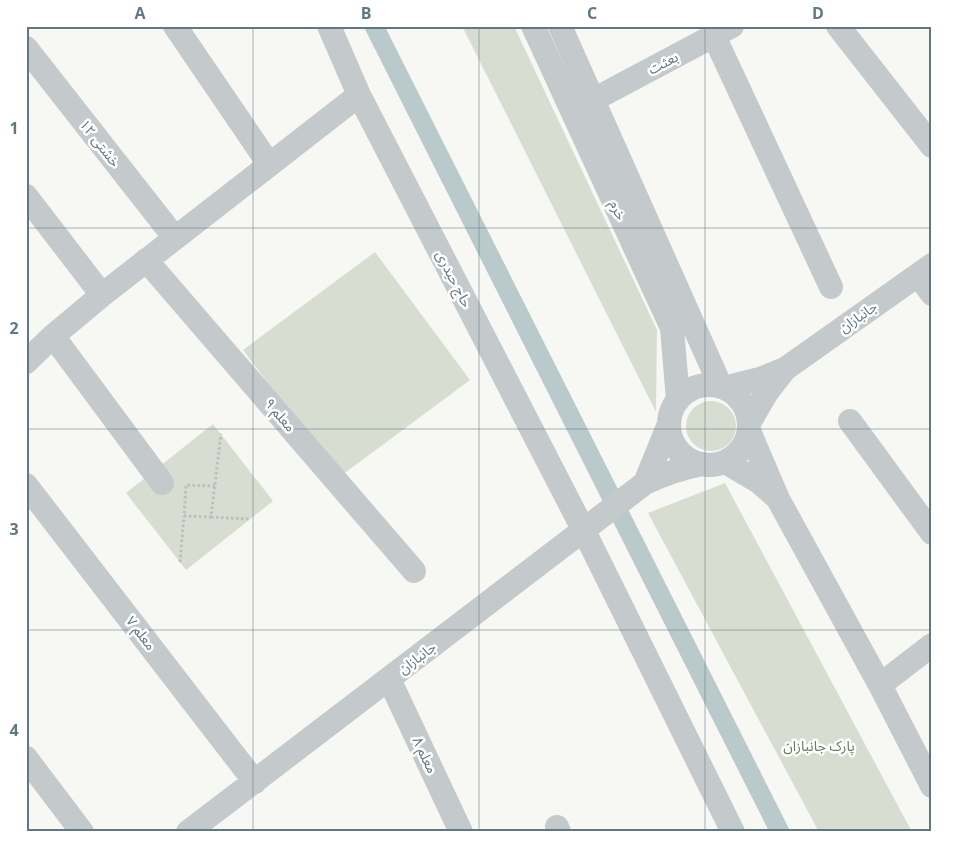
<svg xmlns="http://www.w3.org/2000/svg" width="958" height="858" viewBox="0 0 958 858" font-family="'Open Sans','Noto Sans Arabic',sans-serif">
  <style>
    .green { fill: #d8ddd2 }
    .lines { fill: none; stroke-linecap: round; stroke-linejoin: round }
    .canal { stroke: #b9c9cc; stroke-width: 19 }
    .path { stroke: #bbbfc1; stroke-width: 3; stroke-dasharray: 2.5 2.5; stroke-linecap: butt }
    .minor { stroke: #c4c9cc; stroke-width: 24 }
    .grid { fill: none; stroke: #5f7882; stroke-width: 1; stroke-opacity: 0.55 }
    .labels { text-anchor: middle; stroke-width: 5; stroke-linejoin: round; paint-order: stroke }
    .street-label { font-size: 14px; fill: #5f7882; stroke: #fff }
    .park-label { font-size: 14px; fill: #67795f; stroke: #fff }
    .neatline { fill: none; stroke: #5f7882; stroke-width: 2 }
    .grid-label { font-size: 16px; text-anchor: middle; font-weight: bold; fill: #5f7882 }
  </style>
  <rect width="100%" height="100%" fill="#f7f7f3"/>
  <path class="green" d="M462,26h52l143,304 -1,82z
    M375,252l95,128 -132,98 -95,-128z
    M686 426a25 25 0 1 1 50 0a25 25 0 1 1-50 0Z
    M213,424l60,77 -87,69 -60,-77z
    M725,483l187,349h-93l-171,-319z"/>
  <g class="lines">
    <path class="canal" d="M374,26l406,806"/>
    <path class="path" d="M215,486l-29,-1 -2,31 27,1 10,-83
      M211,517l39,2
      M180,562l4,-46"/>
    <path class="minor" d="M175,26l94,138
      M329,26l30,69 225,436 149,301
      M533,26l139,302 6,72
      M560,26l161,361
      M838,26l94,120
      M714,36l117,251
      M26,48l149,190
      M593,100l139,-74
      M26,196l76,99
      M146,260l268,311
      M918,275l14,19
      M53,336l49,-41 257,-200
      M26,362l27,-26 109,147
      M669 425a40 40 0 1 1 80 0a40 40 0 1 1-80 0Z
      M724,388l36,-9 25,-10 147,-104
      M850,421l82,112
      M749,423l18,-31 18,-23
      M749,431l29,68 102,186 52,101
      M725,462l34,20 16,14
      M645,483l24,-59
      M26,485l229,297
      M389,679l72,153
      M880,685l52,-40
      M26,758l56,74
      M557,827l2,5
      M188,832l457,-349c19,-9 37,-15 58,-19"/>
  </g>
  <path class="grid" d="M253,26v806M479,26v806M705,26v806M26,228h906M26,429h906M26,630h906"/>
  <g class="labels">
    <g class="street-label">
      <text transform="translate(663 63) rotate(-28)" y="5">بعثت</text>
      <text transform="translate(100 143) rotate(52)" y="5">خشتی ۱۲</text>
      <text transform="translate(618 210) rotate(65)" y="5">خرم</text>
      <text transform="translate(454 279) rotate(63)" y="5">حاج حیدری</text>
      <text transform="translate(858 317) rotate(-35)" y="5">جانبازان</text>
      <text transform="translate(280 415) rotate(49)" y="5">معلم ۹</text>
      <text transform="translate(141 633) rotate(52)" y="5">معلم ۷</text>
      <text transform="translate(417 658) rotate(-37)" y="5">جانبازان</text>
      <text transform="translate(425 755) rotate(65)" y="5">معلم ۸</text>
    </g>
    <g class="park-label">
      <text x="819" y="751">پارک جانبازان</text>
    </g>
  </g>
  <rect width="958" height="858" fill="none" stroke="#ffffff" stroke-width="55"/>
  <rect x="28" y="28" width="902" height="802" class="neatline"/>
  <g class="grid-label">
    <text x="140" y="19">A</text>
    <text x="366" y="19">B</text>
    <text x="592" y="19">C</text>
    <text x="818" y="19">D</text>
    <text x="14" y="134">1</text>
    <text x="14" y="334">2</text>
    <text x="14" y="535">3</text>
    <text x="14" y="736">4</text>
  </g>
</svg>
